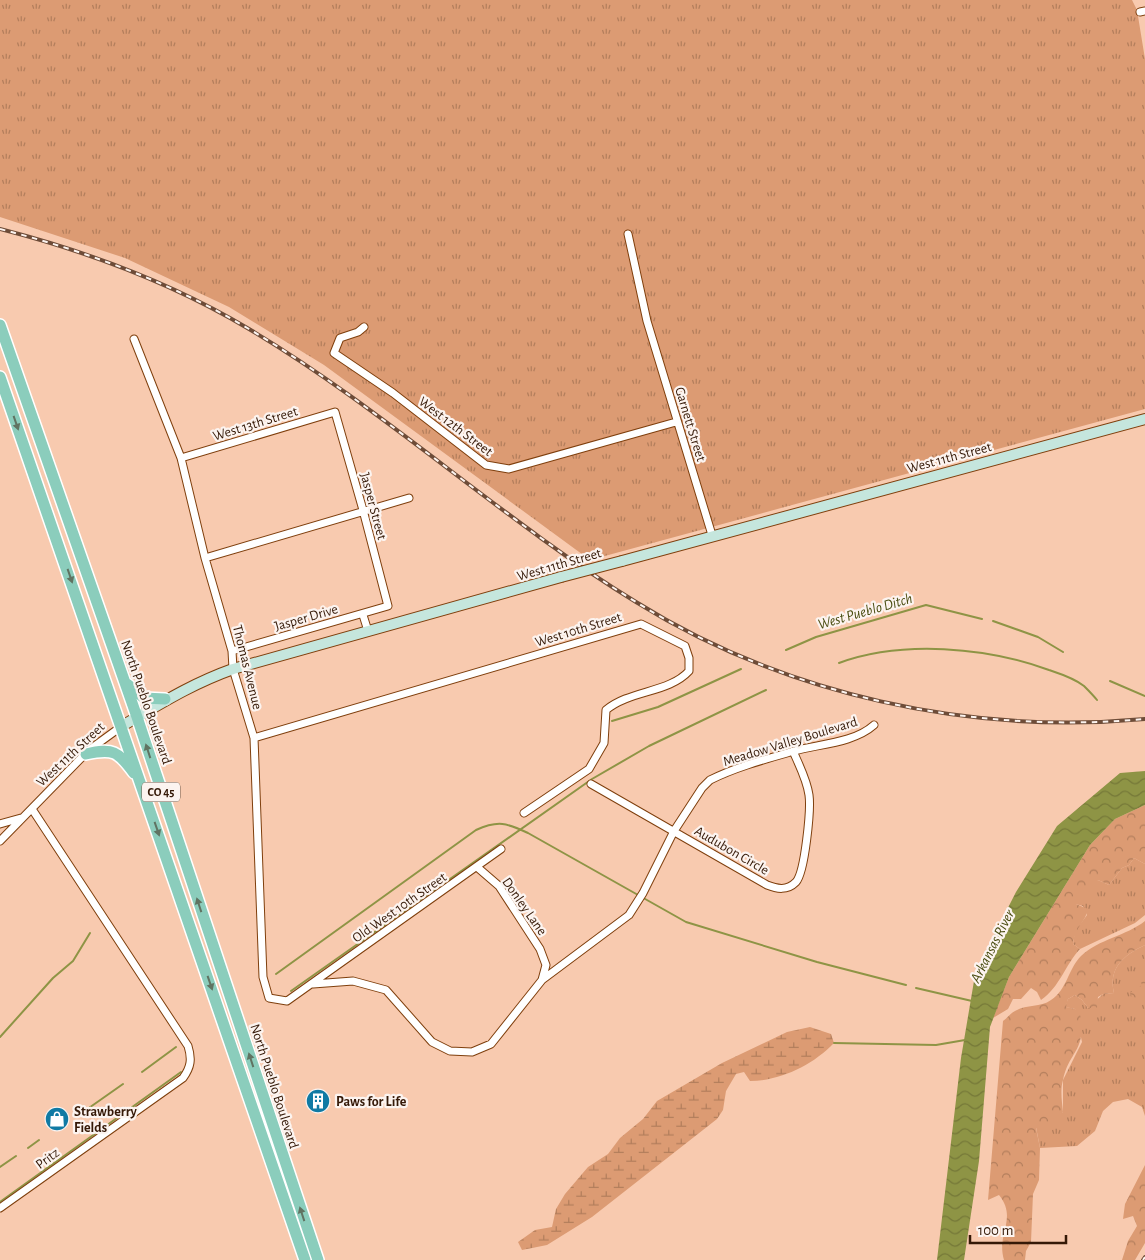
<svg xmlns="http://www.w3.org/2000/svg" width="1145" height="1260" viewBox="0 0 1145 1260" font-family="'Alegreya Sans',sans-serif">
  <style>
    .grass { fill: url(#grass-tufts) }
    .forest { fill: url(#forest-crowns) }
    .wetland { fill: url(#wetland-marsh) }
    .water { fill: url(#water-waves) }
    .lines { fill: none; stroke-linecap: round; stroke-linejoin: round }
    .stream { stroke: #8e9445; stroke-width: 2 }
    .street-casing { stroke: #7f3f0d; stroke-width: 9 }
    .secondary-casing { stroke: #7f3f0d; stroke-width: 12 }
    .primary-casing { stroke: #fff; stroke-width: 14 }
    .street { stroke: #fff; stroke-width: 7 }
    .secondary { stroke: #c5e6dd; stroke-width: 10 }
    .primary { stroke: #8bcdbc; stroke-width: 11 }
    .rail-casing { stroke: #6e4c38; stroke-width: 4 }
    .rail { stroke: #fcf4f0; stroke-width: 2; stroke-dasharray: 5.5; stroke-linecap: butt }
    .secondary-bridge-casing { stroke: #7f3f0d; stroke-width: 12; stroke-linecap: butt }
    .secondary-bridge { stroke: #c5e6dd; stroke-width: 10 }
    .oneway { fill: #607362 }
    .labels { text-anchor: middle; stroke-width: 4.5; stroke-linejoin: round; paint-order: stroke }
    .shield { fill: #fcf4f0; stroke: #715b4d; stroke-width: 1 }
    .shield-label { font-size: 12px; font-weight: bold; fill: #351907 }
    .street-label { font-size: 14px; fill: #351907; stroke: #fcf4f0 }
    .poi-label { font-size: 14px; font-weight: bold; fill: #351907; stroke: #fcf4f0; text-anchor: start }
    .water-label { font-size: 15px; font-style: italic; fill: #494c10; stroke: #fcf4f0 }
  </style>
  <defs>
    <pattern id="grass-tufts" width="24" height="20" patternUnits="userSpaceOnUse" patternTransform="scale(1.25)"><rect width="24" height="20" fill="#dc9b73"/><path d="M3 7l-1-3M5 7V3M7 7l1-3M15 17l-1-3M17 17v-4M19 17l1-3" fill="none" stroke="#b37e5c"/></pattern>
    <pattern id="forest-crowns" width="20" height="18" patternUnits="userSpaceOnUse" patternTransform="scale(1.25)"><rect width="20" height="18" fill="#dc9b73"/><path d="M2 6a3 3 0 1 1 6 0M12 15a3 3 0 1 1 6 0" fill="none" stroke="#b37e5c"/></pattern>
    <pattern id="wetland-marsh" width="20" height="14" patternUnits="userSpaceOnUse" patternTransform="scale(1.25)"><rect width="20" height="14" fill="#dc9b73"/><path d="M1 5h8M5 5V1M11 12h8M15 12V8" fill="none" stroke="#b37e5c"/></pattern>
    <pattern id="water-waves" width="16" height="10" patternUnits="userSpaceOnUse" patternTransform="scale(1.25)"><rect width="16" height="10" fill="#8e9445"/><path d="M0 5q4-4 8 0t8 0" fill="none" stroke="#757838"/></pattern>
  </defs>
  <rect width="100%" height="100%" fill="#f8caaf"/>
  <path class="grass" d="M0,0h1132l5,10 8,49v350l-555,151 -266,-195 -95,-58 -104,-49 -125,-41z
    M1134,858l11,6v51l-10,8 -55,26 -7,-5 2,-13 12,-16 -4,-9 -8,-2 2,-9 5,-5 16,-10 11,5 13,-17 7,-3z
    M1145,945v171l-3,-9 -14,-8 -15,3 -10,9 -8,20 -18,15 -37,2 -4,-21 27,-15v-32l19,-38 -7,-33 -10,-2 3,-8 7,-4 7,5 6,8 15,-14 11,-1c-6,-25 10,-38 31,-48z"/>
  <path class="forest" d="M1145,805v59l-11,-6 -5,7 -7,3 -13,17 -11,-5 -3,9 -6,-2c-9,4 -11,8 -13,17l12,5c-3,14 -12,16 -15,35l7,5c-15,16 -20,38 -39,51l-4,-8 -6,-4 -10,11h-8l-5,10 -15,9 16,-41 81,-132 25,-26z
    M1145,921v24c-21,10 -37,23 -31,48l-11,1 -5,3 -1,11h-9l-6,-8 -7,-5 -7,4 -2,8 9,2 5,5c7,37 -11,37 -17,66 -3,10 -1,22 0,32l-20,17 -7,-1 4,20 -1,32 -6,14 -2,48 -5,9 -1,9h-21c-8,-27 14,-41 -5,-65l-11,5 15,-179c4,-3 8,-8 12,-10 11,-7 25,-3 36,-11 16,-10 17,-31 30,-44 18,-17 45,-20 64,-35z
    M1136,969l9,3v27l-13,-2 -2,-4 12,-8z
    M1145,1165v78l-10,17h-13l6,-19 9,-15 -4,-10 -10,3 2,-15z"/>
  <path class="wetland" d="M810,1027l21,7 3,9c-21,22 -54,38 -84,38l-6,-9 -8,2 -10,17 -3,19 -6,9 -125,98 -45,28 -25,5 -4,-8 17,-12 17,-3 4,-18 9,-15 23,-27 20,-13 12,-16 23,-19 14,-18 65,-38 65,-31z"/>
  <path class="water" d="M1145,771v34l-30,14 -25,26 -81,132 -19,50 -11,134 -15,99h-27l24,-202 13,-77 8,-22 34,-67 41,-66 63,-53z"/>
  <g class="lines">
    <path class="stream" d="M993,621l45,16 25,15
      M786,650l30,-13 110,-32 56,14
      M839,663c63,-23 147,-16 210,7 12,4 25,8 35,16 4,4 9,9 13,14
      M1110,681l35,15
      M612,721l46,-14 83,-38
      M276,974l200,-144c22,-10 31,-7 52,3l158,89 131,40 89,23
      M916,988l56,13
      M291,991l301,-212 57,-33 117,-56
      M0,1037l53,-59 20,-17 17,-28
      M834,1043l102,2 29,-5
      M142,1072l34,-25
      M86,1110l37,-26
      M28,1148l11,-8
      M0,1167l16,-11
      M0,1202l181,-130"/>
    <g class="street-casing">
      <path id="street" d="M1140,12l5,-1
        M628,234l19,87 65,214
        M364,327l-6,5 -18,6 -6,15 59,40 93,72 23,4 167,-47
        M134,339l47,119 24,100 27,93 1,18 21,69 9,239 6,21 18,3 214,-152
        M181,458l154,-46 28,98 25,96 -156,45
        M205,558l204,-60
        M363,615l5,16
        M254,738l387,-114 44,22 4,12v13c-20,22 -59,19 -83,39l-2,33 -15,26 -65,44
        M591,784l176,101c10,4 20,6 29,-3 9,-10 15,-73 13,-87 -2,-15 -10,-30 -16,-44
        M0,824l21,-6
        M0,841l89,-91 33,-24
        M542,980l87,-65 14,-22 31,-62 28,-43 8,-8c26,-13 56,-21 84,-29 25,-7 60,-8 80,-26
        M313,984l40,-3 33,9 46,52 18,9 22,1 19,-8 51,-64 4,-15 -6,-16 -41,-63 -22,-19
        M0,1208l183,-130c8,-11 9,-19 5,-32l-156,-237"/>
    </g>
    <g class="secondary-casing">
      <path id="secondary" d="M622,561l523,-142
        M122,726c38,-22 69,-42 111,-57l328,-92"/>
    </g>
    <g class="primary-casing">
      <path id="primary" d="M0,325l137,392 181,543
        M0,377l305,883
        M127,684l17,14 21,1
        M86,754c27,-6 32,-3 48,19"/>
    </g>
    <use href="#street" class="street"/>
    <use href="#secondary" class="secondary"/>
    <use href="#primary" class="primary"/>
    <g class="rail-casing">
      <path id="rail" d="M0,229c86,22 172,54 249,100 136,81 252,190 387,273 149,93 334,133 509,117
        M1143,1260l2,-3"/>
    </g>
    <use href="#rail" class="rail"/>
    <g class="secondary-bridge-casing">
      <path id="secondary-bridge" d="M561,577l61,-16"/>
    </g>
    <use href="#secondary-bridge" class="secondary-bridge"/>
  </g>
  <defs><path id="oneway-solid" d="M-6-.8H1V-3.2L6.5 0L1 3.2V.8H-6Z" transform="scale(1.25)"/></defs>
  <g class="oneway">
    <use href="#oneway-solid" transform="translate(16 423) rotate(71)"/>
    <use href="#oneway-solid" transform="translate(70 576) rotate(71)"/>
    <use href="#oneway-solid" transform="translate(148 751) rotate(-108)"/>
    <use href="#oneway-solid" transform="translate(157 829) rotate(71)"/>
    <use href="#oneway-solid" transform="translate(199 905) rotate(-108)"/>
    <use href="#oneway-solid" transform="translate(210 983) rotate(71)"/>
    <use href="#oneway-solid" transform="translate(251 1060) rotate(-108)"/>
    <use href="#oneway-solid" transform="translate(302 1214) rotate(-108)"/>
  </g>
  <defs>
    <g id="building-disc" transform="scale(1.25)"><circle r="9.5" fill="#107aa4" stroke="#fcf4f0"/><path d="M-4-6H4V6H1V3H-1V6H-4ZM-2.5-4.3h1.7v1.8h-1.7ZM.8-4.3h1.7v1.8H.8ZM-2.5-1h1.7V.8h-1.7ZM.8-1h1.7V.8H.8Z" fill="#fff"/></g>
    <g id="shop-disc" transform="scale(1.25)"><circle r="9.5" fill="#107aa4" stroke="#fcf4f0"/><path d="M-5-2.5h2.3a2.7 3.5 0 0 1 5.4 0H5L5.5 6h-11ZM-1.5-2.5h3a1.5 2.3 0 0 0-3 0Z" fill="#fff"/></g>
  </defs>
  <g fill-rule="evenodd">
    <use href="#building-disc" x="318" y="1101"/>
    <use href="#shop-disc" x="57" y="1119"/>
  </g>
  <g class="labels">
    <rect class="shield" x="142" y="782.5" width="38" height="19" rx="4"/>
    <g class="shield-label">
      <text x="161" y="796">CO 45</text>
    </g>
    <g class="street-label">
      <text transform="translate(255 423) rotate(-17)" y="5">West 13th Street</text>
      <text transform="translate(691 424) rotate(73)" y="5">Garnett Street</text>
      <text transform="translate(456 426) rotate(37)" y="5">West 12th Street</text>
      <text transform="translate(949 457) rotate(-15)" y="5">West 11th Street</text>
      <text transform="translate(374 506) rotate(75)" y="5">Jasper Street</text>
      <text transform="translate(559 564) rotate(-16)" y="5">West 11th Street</text>
      <text transform="translate(306 617) rotate(-16)" y="5">Jasper Drive</text>
      <text transform="translate(578 629) rotate(-17)" y="5">West 10th Street</text>
      <text transform="translate(248 667) rotate(76)" y="5">Thomas Avenue</text>
      <text transform="translate(147 702) rotate(71)" y="5">North Pueblo Boulevard</text>
      <text transform="translate(790 741) rotate(-17)" y="5">Meadow Valley Boulevard</text>
      <text transform="translate(70 754) rotate(-43)" y="5">West 11th Street</text>
      <text transform="translate(732 850) rotate(30)" y="5">Audubon Circle</text>
      <text transform="translate(525 906) rotate(55)" y="5">Donley Lane</text>
      <text transform="translate(399 907) rotate(-35)" y="5">Old West 10th Street</text>
      <text transform="translate(275 1086) rotate(72)" y="5">North Pueblo Boulevard</text>
      <text transform="translate(47 1158) rotate(-36)" y="5">Pritz</text>
    </g>
    <g class="poi-label">
      <text x="336" y="1106">Paws for Life</text>
      <text x="74" y="1116">Strawberry<tspan x="74" dy="16">Fields</tspan></text>
    </g>
    <g class="water-label">
      <text transform="translate(865 611) rotate(-16)" y="5">West Pueblo Ditch</text>
      <text transform="translate(992 946) rotate(-63)" y="5">Arkansas River</text>
    </g>
  </g>
  <path d="M970 1235v8h96v-8" fill="none" stroke="#351907" stroke-width="2.5"/>
  <text x="978" y="1235" font-size="15" fill="#351907" stroke="#fcf4f0" stroke-width="4" paint-order="stroke">100 m</text>
</svg>
